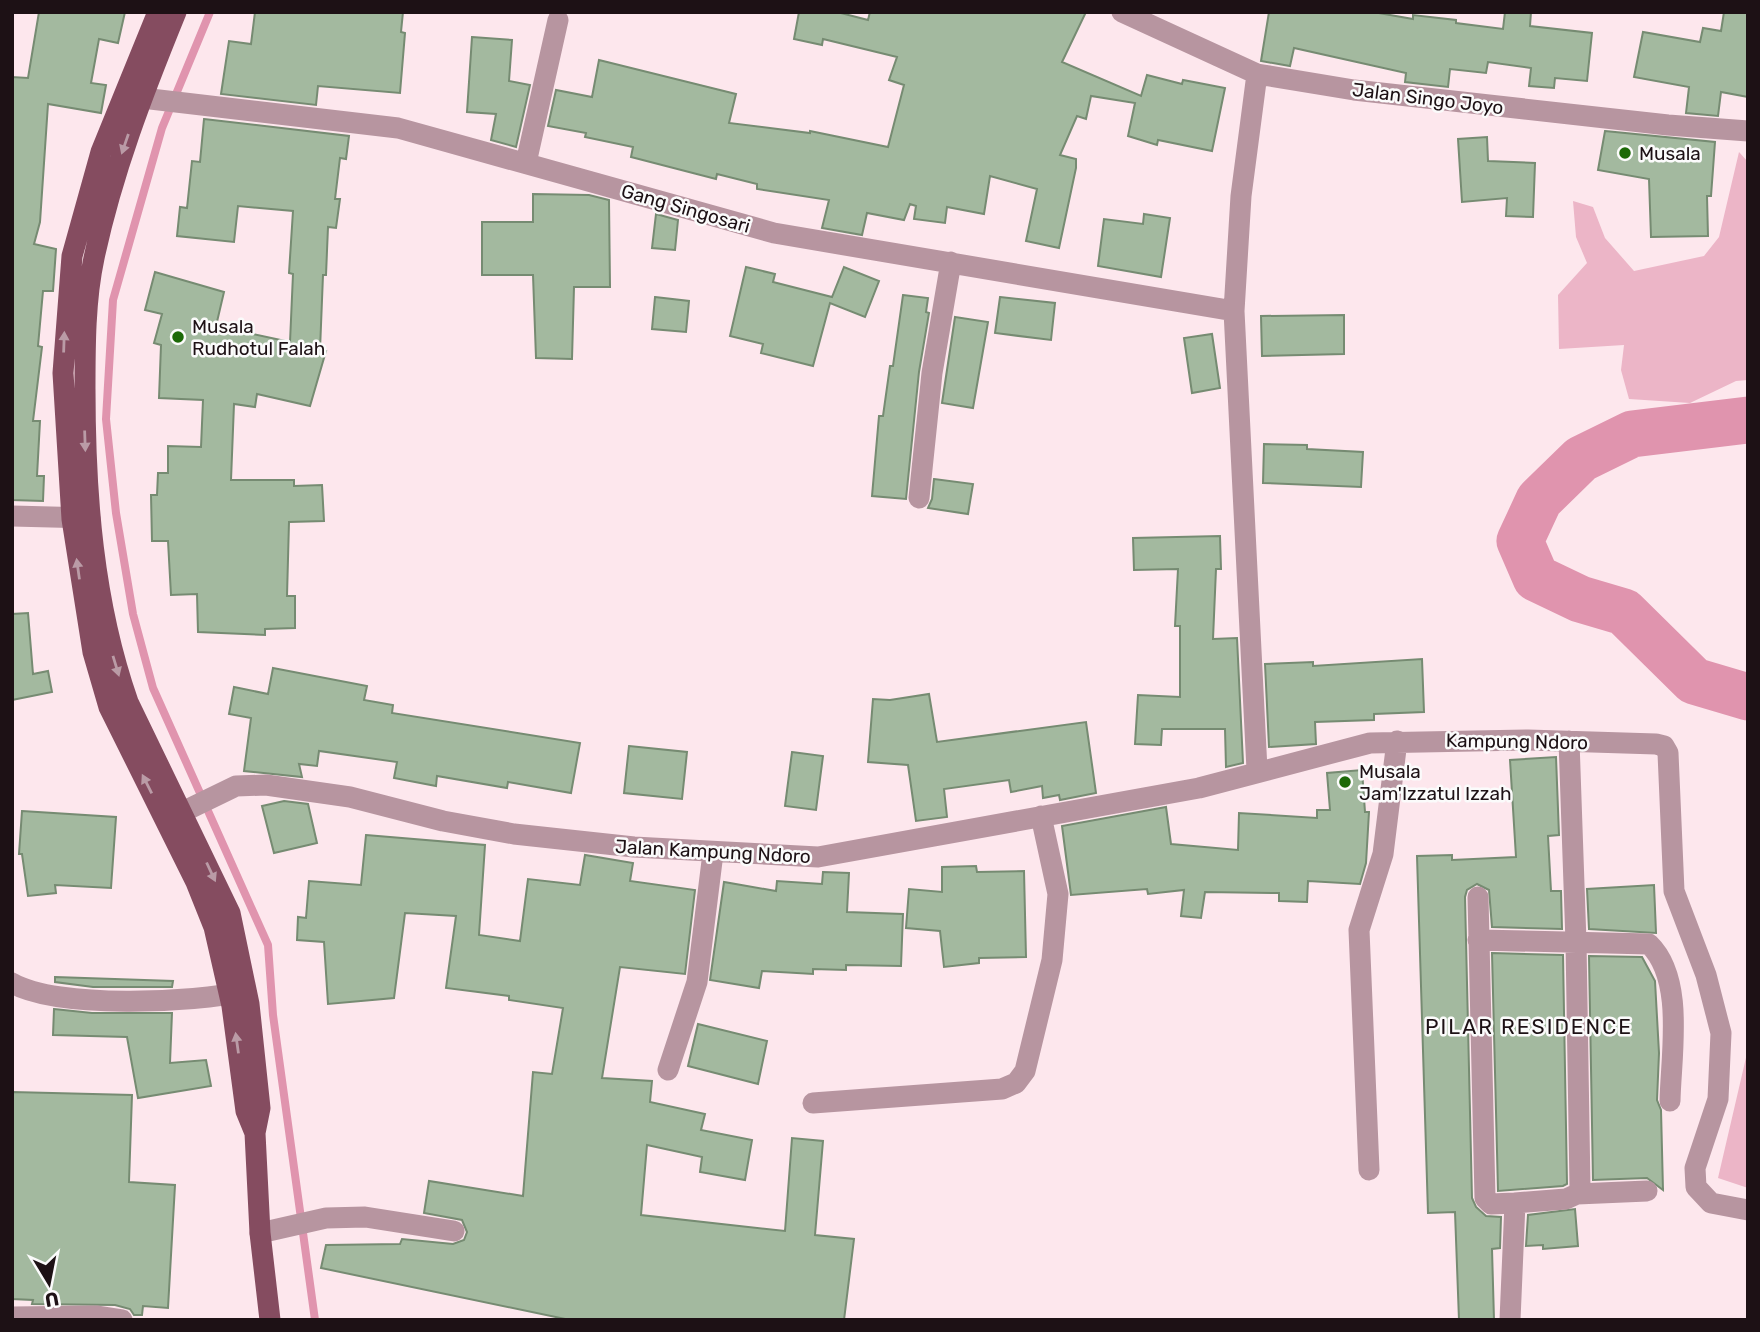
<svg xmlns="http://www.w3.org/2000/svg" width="1760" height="1332" viewBox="0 0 1760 1332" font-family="Rubik,sans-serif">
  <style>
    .green { fill: #ecb5c7 }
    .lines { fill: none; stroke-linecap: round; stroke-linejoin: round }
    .stream { stroke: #e094ae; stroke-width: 8 }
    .river { stroke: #e094ae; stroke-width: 47 }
    .building { fill: #a3b99f; stroke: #768b72; stroke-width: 2 }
    .minor { stroke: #b795a0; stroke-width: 21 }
    .major { stroke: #854c60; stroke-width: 21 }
    .oneway { fill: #ba9ba6 }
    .poi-dot { fill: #1c6907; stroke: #fbfbfb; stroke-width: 2.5 }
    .labels { text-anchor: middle; stroke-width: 5; stroke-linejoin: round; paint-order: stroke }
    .street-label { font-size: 19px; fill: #1d1115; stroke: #fbfbfb }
    .poi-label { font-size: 19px; fill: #1d1115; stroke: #fbfbfb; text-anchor: start }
    .neighbourhood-label { font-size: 21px; letter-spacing: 2px; fill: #1d1115; stroke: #fbfbfb }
  </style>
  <rect width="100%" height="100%" fill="#fde7ed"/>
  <path class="green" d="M1739,152l9,10v218l-12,1 -46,22 -61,-4 -8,-29 3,-25 -65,4 -1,-54 29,-32 -11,-26 -3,-36 20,6 12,31 29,33 70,-15 15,-19z
    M1748,1049v139l-30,-10z"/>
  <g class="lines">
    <path class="stream" d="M210,12l-48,116 -49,172 -7,119 10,94 17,101 20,74 115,257 5,70 42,305"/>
    <path class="river" d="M1748,420l-116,14 -51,25 -42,41 -19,41 16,37 44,21 44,13 70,69 54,16"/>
  </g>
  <path class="building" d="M39,12h86l-7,31 -19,-4 -8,44 15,2 -5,28 -53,-9 -8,118 -6,22 22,5 -3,42h-10l-5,55 4,1 -9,74h7l-3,55h7l-1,25 -31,-1v-423l16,1z
    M255,12h148l-2,20 4,1 -5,60 -82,-7 -2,19 -95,-11 8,-53 22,3z
    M799,12h38l31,8 2,-8h216l-24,50 79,34 6,-21 35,9 1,-4 42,8 -13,63 -54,-11 -1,5 -29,-9 7,-33 -44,-7 -5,23 -9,-3 -17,39 16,4v9l-17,80 -33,-7 11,-52 -47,-13 -6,38 -37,-7 -2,16 -31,-4 2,-13 -6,-2 -6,16 -37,-7 -5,22 -40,-7 7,-28 -72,-11v-5l-40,-10 -1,5 -85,-22 2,-10 -48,-10 1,-4 -38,-7 8,-36 36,7 7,-37 137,34 -7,29 81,10v-2l78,16 16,-62 -15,-5 8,-23 -74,-18 -1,6 -28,-6z
    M1269,12h104l40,7v-4l43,5v3l47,6 2,-17h26l-1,14 62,7 -5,48 -32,-3 -1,10 -25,-2 2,-18 -43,-6 -2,11 -36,-4 -2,18 -43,-5 1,-9 -112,-25 -4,18 -29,-5z
    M1724,12h24v85l-27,-5 -3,24 -32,-3 3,-26 -55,-10 9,-45 57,10 3,-14 18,3z
    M472,37l40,3 -3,41 21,4 -14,62 -25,-7 5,-26 -29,-2z
    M204,119l145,17 -3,23 -6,-1 -5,41h5l-4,29 -8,-1 -2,48h-3l-3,75 6,1 -16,55 -53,-12 -2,13 -21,-3 -3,76h63v6l28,-1 2,36 -35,1 -2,74h8v32l-30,1v6l-67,-3 -1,-38 -26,1 -3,-54h-16l-1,-46h6l1,-22h10v-27l33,1 2,-47 -44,-2 2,-53 -7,-2 8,-29 -17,-4 10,-38 69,20 -8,34 74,16 3,-68 -4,-1 4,-62 -55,-5 -4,36 -57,-6 3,-29 7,1 5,-47 8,1z
    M1605,131l110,11 -4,54h-4l1,40 -57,1 -2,-58 -51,-9z
    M1487,137l1,24 47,2 -2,54 -27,-1 1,-18 -45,4 -4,-63z
    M533,194l56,1 20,5 1,87h-36l-2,72 -36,-1 -3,-83h-51v-53h51z
    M656,214l22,6 -3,30 -23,-2z
    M1144,214l26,4 -9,59 -63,-11 6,-47 39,5z
    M746,267l29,7 -2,8 59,15 12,-30 35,14 -14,36 -35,-14 -17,63 -52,-13 2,-9 -33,-8z
    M903,295l25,3 -2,14 3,1 -10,59 -13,127 -34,-3 7,-80h4l7,-50h3z
    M655,297l34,4 -3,31 -34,-3z
    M1000,297l55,6 -4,37 -56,-7z
    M1344,315v39l-82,2 -1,-40z
    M955,317l33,5 -15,86 -31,-5z
    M1212,334l8,54 -28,5 -8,-55z
    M1264,444l43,1v4l56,3 -2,35 -98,-4z
    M934,479l39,5 -5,30 -40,-6 4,-9z
    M1220,536l1,33h-5l-3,70 24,-1 6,125 -17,4 -1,-38h-63l-1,16 -26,-1 3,-49 42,2v-71h-5l3,-57 -44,1 -1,-32z
    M28,613l5,61 15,-3 4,21 -40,8v-86z
    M1422,659l2,53 -50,2v6l-59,2 1,22 -47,3 -4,-83 48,-2v4z
    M273,668l94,18 -3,14 29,5 -1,8 188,30 -9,50 -63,-11 -1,6 -70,-12 -1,10 -42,-8 3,-16 -78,-11 -2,15 -18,-2 3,13 -58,-6 7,-53 -22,-4 5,-27 34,7z
    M929,694l8,48 149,-20 10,71 -36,7 -1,-5 -16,3 -1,-12 -31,6 -2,-12 -65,9 3,28 -31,4 -8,-56 -40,-3 5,-63 17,1z
    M629,746l58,6 -5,47 -58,-6z
    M792,752l31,4 -7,54 -31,-4z
    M1556,757l3,78 -11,1 3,55h10l1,38 -70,-2 -3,-37 -12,-6 -10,6 -2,7 7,301 4,9 10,9 15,1 -1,31 -8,1 2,71h-35l-4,-108 -27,1 -11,-357 35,-1v5l64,-3 -6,-97z
    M1362,770l3,42h4l-3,51 -6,21 -52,-3 -1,21 -28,-1v-8l-74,-1 -4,26 -20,-2 3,-26 -36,4 -1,-5 -76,6 -9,-69 104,-19 5,37 67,6 1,-37 78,5v-8h13l-3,-37z
    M284,801l24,3 9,39 -43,10 -12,-47z
    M22,811l94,6 -5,71 -56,-3 1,8 -28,3 -6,-42h-3z
    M366,835l119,10 -6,90 41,6 8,-62 52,6 5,-30 48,8 -3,18 65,9 -10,84 -65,-7 -18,111 50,3 -2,21 55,12 -4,16 51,10 -7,40 -45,-8 2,-15 -55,-12 -6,70 144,16 7,-93 31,3 -8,94 39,4 -10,81h-274l-249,-52 5,-23 74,-1 2,-5 51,5 11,-4 3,-8 -5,-12 -38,-7 5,-32 94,15 10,-124 19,2 11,-66 -54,-8v-4l-63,-8 10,-72 -51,-3 -11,85 -66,6 -4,-62 -27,-2 1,-23 8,1 3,-37 52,4z
    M976,866l1,6 47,-1 2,86 -47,1v5l-35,4 -4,-36 -34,-3 3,-39 33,3v-25z
    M823,872l26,1 -2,39 56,2 -2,52 -55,-1v5l-33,-1v5l-51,-3 -3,17 -49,-8 14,-98 52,9 1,-10 45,3z
    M1654,885l2,48 -67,-4 -2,-40z
    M1492,953l71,2 4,229 -4,2 -65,5z
    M1589,956l53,1 13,24 4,72 -2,47 4,10 2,80 -16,-12 -54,2z
    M55,977l118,4 -1,6h-79l-38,-5z
    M54,1009l38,4h80l-2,50 36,-3 5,26 -73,12 -11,-61 -74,-2z
    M698,1024l69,17 -9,43 -70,-18z
    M12,1092l120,3 -3,87 46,3 -7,123 -25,-2 -1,9h-8l-4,-6 -15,-4 -83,-1 1,-4 -21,-1z
    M1575,1209l3,37 -35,3v-4l-17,1 2,-31z"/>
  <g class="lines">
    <path class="minor" d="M1122,12l135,62 97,16 314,35 80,6
      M125,96l273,32 376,105 460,78
      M526,163l32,-143
      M919,498l13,-125 19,-111
      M12,516l78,2
      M1257,770l-23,-459 7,-115 16,-122
      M166,820l70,-34 30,-1 84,12 93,24 71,13 120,13 184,10 381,-69 171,-45 158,-3 128,4 8,2 4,7 6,138 32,84 15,58 -3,66 -23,69 1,19 15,16 37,7
      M1478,897l7,301 6,6 24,-1 -5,117
      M1478,940l171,4c36,35 22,110 21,157
      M12,983c45,26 182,20 233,8
      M668,1070l29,-88 16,-129
      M813,1103l189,-14 14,-6 9,-12 27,-111 6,-66 -17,-78
      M1369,1170l-10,-240 24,-76 14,-113
      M1577,1194l70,-3
      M1515,1203l51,-4 11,-5 3,-6 -4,-246 -7,-201
      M260,1233l66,-15 39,-1 89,14
      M12,1317l84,-1 26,4"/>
    <path class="major" d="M158,12l-57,140 -29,104 -9,117 9,146 21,133 16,55 87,175 18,45 18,79 14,105 9,22
      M176,12c-33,81 -64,161 -82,246 -9,42 -9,88 -9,131 0,106 8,213 43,313l102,211 19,91 11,104 -5,25 5,100 10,87"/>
  </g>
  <defs><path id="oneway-solid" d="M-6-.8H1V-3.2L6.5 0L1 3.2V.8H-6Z" transform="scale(1.75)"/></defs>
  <g class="oneway">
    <use href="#oneway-solid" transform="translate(125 144) rotate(109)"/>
    <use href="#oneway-solid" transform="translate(64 342) rotate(-88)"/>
    <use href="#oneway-solid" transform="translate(85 441) rotate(88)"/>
    <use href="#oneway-solid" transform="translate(78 569) rotate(-98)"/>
    <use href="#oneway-solid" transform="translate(116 666) rotate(73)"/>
    <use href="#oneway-solid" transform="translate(147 784) rotate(-117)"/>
    <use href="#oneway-solid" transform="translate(211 872) rotate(65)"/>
    <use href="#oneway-solid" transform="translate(237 1043) rotate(-98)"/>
  </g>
  <g class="poi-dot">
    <circle cx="1625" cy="153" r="7"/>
    <circle cx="178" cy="337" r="7"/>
    <circle cx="1345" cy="782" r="7"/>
  </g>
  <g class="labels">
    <g class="street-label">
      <text transform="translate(1428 98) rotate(7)" y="7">Jalan Singo Joyo</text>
      <text transform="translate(686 208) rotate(16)" y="7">Gang Singosari</text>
      <text transform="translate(1517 741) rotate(1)" y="7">Kampung Ndoro</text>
      <text transform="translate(713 851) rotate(3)" y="7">Jalan Kampung Ndoro</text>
    </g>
    <g class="poi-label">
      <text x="1639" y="160">Musala</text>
      <text x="192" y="333">Musala<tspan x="192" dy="22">Rudhotul Falah</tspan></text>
      <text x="1359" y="778">Musala<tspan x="1359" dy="22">Jam'Izzatul Izzah</tspan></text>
    </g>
    <g class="neighbourhood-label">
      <text x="1529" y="1034">PILAR RESIDENCE</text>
    </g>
  </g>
  <rect width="1760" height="1332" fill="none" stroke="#1d1115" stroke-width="28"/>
  <g transform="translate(49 1283) rotate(170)" stroke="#fbfbfb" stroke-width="5" paint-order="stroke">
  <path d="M0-5L12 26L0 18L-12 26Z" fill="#1d1115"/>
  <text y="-10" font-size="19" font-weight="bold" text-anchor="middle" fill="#1d1115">U</text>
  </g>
</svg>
